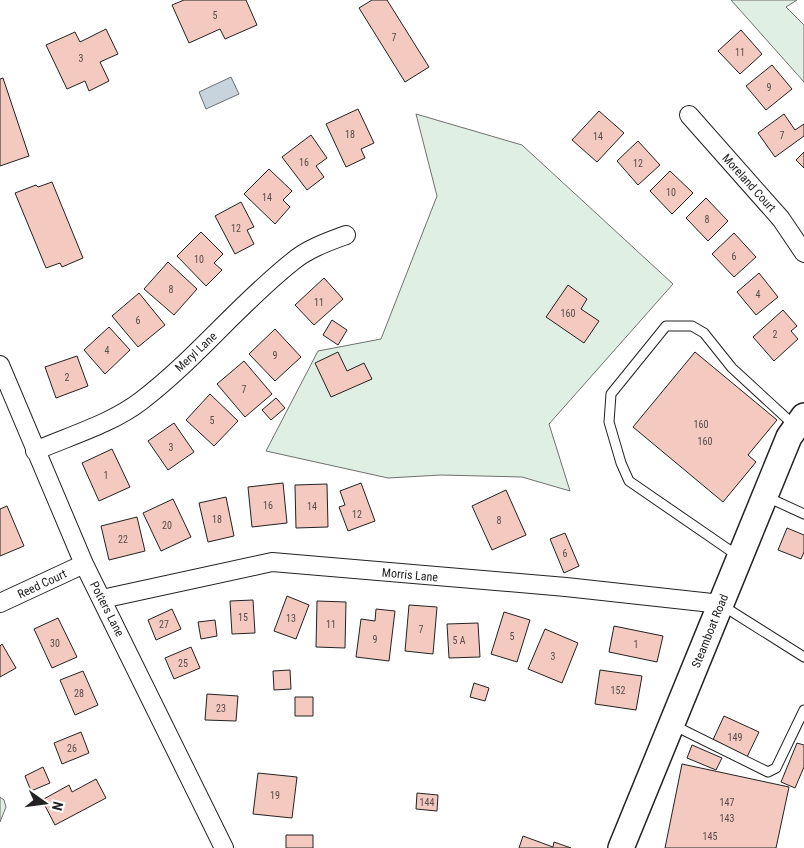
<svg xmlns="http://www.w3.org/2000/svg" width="804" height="848" viewBox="0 0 804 848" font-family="'Roboto Condensed',sans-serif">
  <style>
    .green { fill: #e0efe3; stroke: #6f6f6f }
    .water { fill: #c7d3dd; stroke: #6f6f6f }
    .building { fill: #f3c9c0; stroke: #222 }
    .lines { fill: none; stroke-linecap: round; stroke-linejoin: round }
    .lane-casing { stroke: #222; stroke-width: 11 }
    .street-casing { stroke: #222; stroke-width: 20 }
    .secondary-casing { stroke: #222; stroke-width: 28 }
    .lane { stroke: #fff; stroke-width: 9 }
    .street { stroke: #fff; stroke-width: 18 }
    .secondary { stroke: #fff; stroke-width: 25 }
    .labels { text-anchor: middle; stroke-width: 4; stroke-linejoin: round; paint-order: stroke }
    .number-label { font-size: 10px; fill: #564c4a }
    .street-label { font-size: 12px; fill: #222; stroke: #fff }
  </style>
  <rect width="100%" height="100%" fill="#fff"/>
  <path class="green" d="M731,0h66l-11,7 18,18v57z
    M416,114l106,31 151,139 -124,140 21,67 -48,-14 -81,-2 -53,3 -122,-27 52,-100 63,-12 56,-143z
    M0,797l4,3 2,7 -6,15z"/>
  <path class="water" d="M231,77l8,17 -33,15 -7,-17z"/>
  <path class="building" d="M184,0h62l11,25 -32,14 -5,-10 -31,14 -17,-38z
    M372,0h15l42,67 -24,15 -46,-74z
    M106,29l12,25 -18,8 9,19 -20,10 -4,-10 -18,8 -21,-44 29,-13 5,10z
    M741,30l21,24 -22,20 -22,-23z
    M772,65l20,24 -26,21 -20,-24z
    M3,78l26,78 -29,10v-87z
    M358,109l16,34 -13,6 4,9 -19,9 -20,-43z
    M599,111l25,22 -27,29 -25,-22z
    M784,114l11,16 9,-6v12l-29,21 -17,-24z
    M311,135l16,23 -11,8 8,11 -17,13 -25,-33z
    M638,141l22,24 -22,20 -21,-24z
    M804,152v16l-8,-8z
    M269,169l23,22 -9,9 7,7 -15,17 -31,-30z
    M670,171l23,22 -21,21 -22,-23z
    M52,182l31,76 -21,9 -2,-4 -14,5 -31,-75 21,-8 2,2z
    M706,198l22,23 -20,20 -22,-23z
    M241,202l13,25 -7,3 7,14 -19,10 -20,-38z
    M201,232l22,22 -9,9 8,7 -16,16 -29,-30z
    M734,233l22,24 -22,20 -22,-23z
    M168,262l29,27 -23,26 -30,-26z
    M759,273l19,24 -22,18 -19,-23z
    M324,278l19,21 -29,26 -19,-20z
    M568,285l19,14 -6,10 18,12 -15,22 -38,-26z
    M139,293l26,32 -27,22 -26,-31z
    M783,310l14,16 -6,5 7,8 -24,22 -21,-24z
    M332,320l15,10 -9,15 -15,-10z
    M109,327l21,23 -25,24 -21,-24z
    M275,329l26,28 -26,24 -26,-27z
    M338,352l9,19 17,-8 8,16 -41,18 -16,-34z
    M695,352l82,68 -29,35 8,7 -33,40 -90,-75z
    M77,356l11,30 -32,12 -11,-31z
    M244,361l28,33 -27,23 -28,-33z
    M210,394l28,27 -24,25 -28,-26z
    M276,398l9,10 -14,12 -9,-10z
    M174,423l20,29 -26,18 -20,-29z
    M112,449l18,38 -31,14 -17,-38z
    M283,483l4,40 -35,4 -4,-40z
    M361,483l14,38 -27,10 -9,-24 6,-2 -5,-14z
    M327,484l1,43 -32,1 -1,-43z
    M506,490l20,45 -34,15 -20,-44z
    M226,497l8,39 -26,6 -9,-39z
    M173,499l18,38 -30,14 -18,-38z
    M7,506l17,40 -24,10v-47z
    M137,517l8,34 -36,9 -8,-34z
    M787,528l17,7v17l-3,7 -23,-9z
    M565,533l14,33 -15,7 -14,-34z
    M287,596l22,9 -13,34 -22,-8z
    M253,600l2,33 -23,1 -2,-33z
    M317,601l29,1 -1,46 -29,-1z
    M409,605l28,2 -4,47 -28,-3z
    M172,609l9,20 -25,11 -8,-20z
    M376,609l19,2 -6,50 -33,-4 5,-38 14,2z
    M504,612l26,8 -13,42 -26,-8z
    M58,618l19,39 -25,11 -18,-39z
    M215,620l2,16 -16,3 -3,-17z
    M478,623l2,34 -31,1 -2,-34z
    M614,626l49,10 -6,26 -48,-10z
    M545,629l33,14 -16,40 -34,-14z
    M2,644l14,24 -16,9v-31z
    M191,647l9,21 -26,11 -9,-21z
    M290,670l1,19 -17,1 -1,-19z
    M600,670l42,6 -6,34 -41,-6z
    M83,671l15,34 -23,10 -15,-35z
    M474,683l15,5 -4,13 -15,-4z
    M207,694l31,2 -2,25 -31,-1z
    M295,697h18v19h-18z
    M724,716l35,16 -12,25 -35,-15z
    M81,732l8,21 -27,11 -8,-21z
    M797,743l7,2v22l-9,21 -14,-6z
    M692,745l30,13 -6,12 -29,-12z
    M682,764l107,23 -13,61h-111z
    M43,767l7,16 -19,8 -6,-15z
    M258,773l39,4 -5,41 -39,-4z
    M96,779l10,19 -51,27 -13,-25 27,-15 3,7z
    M417,793l21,2 -1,16 -21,-2z
    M286,835h27v13h-27z
    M523,836l30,11 1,-5 17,6h-52z"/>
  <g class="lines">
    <g class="lane-casing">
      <path id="lane" d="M767,497l37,17
        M738,556l-109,-75 -8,-18 -12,-41 2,-28 55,-68h26l12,7 28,35 63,58
        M723,606l81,51
        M673,725l95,47 8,-4 28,-58"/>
    </g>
    <g class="street-casing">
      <path id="street" d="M689,115l92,104 23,34
        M0,365l84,199 140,284
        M35,451c34,-15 76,-27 106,-50 55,-42 97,-96 151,-139 15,-13 35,-20 54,-27
        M102,599l170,-37 294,25 155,17
        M0,603l84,-39"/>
    </g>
    <g class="secondary-casing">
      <path id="secondary" d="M621,848l168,-411 15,-21"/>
    </g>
    <use href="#lane" class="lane"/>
    <use href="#street" class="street"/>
    <use href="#secondary" class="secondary"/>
  </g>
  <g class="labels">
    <g class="number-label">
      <text x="215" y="19">5</text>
      <text x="394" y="41">7</text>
      <text x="740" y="56">11</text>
      <text x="81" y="62">3</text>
      <text x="769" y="91">9</text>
      <text x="350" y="138">18</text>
      <text x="782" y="139">7</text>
      <text x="598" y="140">14</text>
      <text x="304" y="166">16</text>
      <text x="638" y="167">12</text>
      <text x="671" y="196">10</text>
      <text x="267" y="201">14</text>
      <text x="707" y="223">8</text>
      <text x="236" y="232">12</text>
      <text x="734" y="260">6</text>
      <text x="199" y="263">10</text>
      <text x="171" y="293">8</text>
      <text x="758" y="298">4</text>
      <text x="319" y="306">11</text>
      <text x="568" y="317">160</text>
      <text x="138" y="324">6</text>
      <text x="775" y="338">2</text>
      <text x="107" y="354">4</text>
      <text x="275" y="359">9</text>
      <text x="67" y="381">2</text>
      <text x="244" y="393">7</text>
      <text x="212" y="424">5</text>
      <text x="701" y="428">160</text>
      <text x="705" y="445">160</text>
      <text x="171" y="451">3</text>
      <text x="106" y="479">1</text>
      <text x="268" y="509">16</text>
      <text x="312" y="510">14</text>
      <text x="357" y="518">12</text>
      <text x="217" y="523">18</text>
      <text x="499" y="524">8</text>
      <text x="167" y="529">20</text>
      <text x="123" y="543">22</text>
      <text x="565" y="557">6</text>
      <text x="243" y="621">15</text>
      <text x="291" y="622">13</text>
      <text x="164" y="628">27</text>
      <text x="331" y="628">11</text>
      <text x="421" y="633">7</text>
      <text x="512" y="640">5</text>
      <text x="375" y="643">9</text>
      <text x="459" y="644">5 A</text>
      <text x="55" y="647">30</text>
      <text x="636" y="648">1</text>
      <text x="553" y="660">3</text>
      <text x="183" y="667">25</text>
      <text x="618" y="694">152</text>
      <text x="79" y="697">28</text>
      <text x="221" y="712">23</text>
      <text x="735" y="741">149</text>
      <text x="72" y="752">26</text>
      <text x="275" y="799">19</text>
      <text x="427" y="806">144</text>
      <text x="727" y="806">147</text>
      <text x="727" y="822">143</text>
      <text x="710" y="840">145</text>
    </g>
    <g class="street-label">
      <text transform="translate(749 183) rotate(48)" y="4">Moreland Court</text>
      <text transform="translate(196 352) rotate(-43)" y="4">Meryl Lane</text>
      <text transform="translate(410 575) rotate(5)" y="4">Morris Lane</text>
      <text transform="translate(42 584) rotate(-25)" y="4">Reed Court</text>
      <text transform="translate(107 609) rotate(63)" y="4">Potters Lane</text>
      <text transform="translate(710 631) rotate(-68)" y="4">Steamboat Road</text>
    </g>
  </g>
  <g transform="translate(45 803) rotate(104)" stroke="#ffffff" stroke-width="4" paint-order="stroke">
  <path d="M0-4L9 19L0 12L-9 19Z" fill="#222222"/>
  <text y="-8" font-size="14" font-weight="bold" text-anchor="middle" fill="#222222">N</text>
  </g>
</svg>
